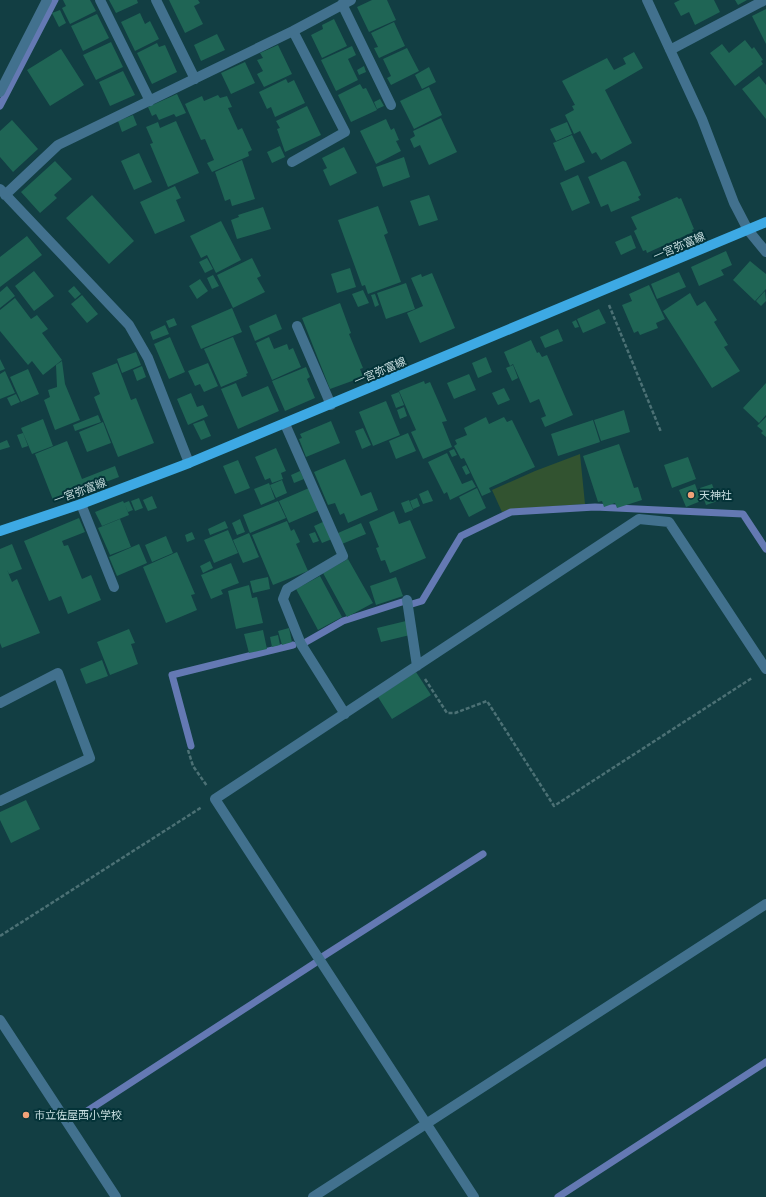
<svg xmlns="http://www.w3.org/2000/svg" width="766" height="1197" viewBox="0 0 766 1197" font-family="'Libre Baskerville','Noto Sans JP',serif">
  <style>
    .green { fill: #325330 }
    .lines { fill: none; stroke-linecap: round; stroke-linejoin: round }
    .stream { stroke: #6479b3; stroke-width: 7 }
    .building { fill: #1f6555 }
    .path { stroke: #4c7175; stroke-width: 2.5; stroke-dasharray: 4 2; stroke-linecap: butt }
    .minor { stroke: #42718e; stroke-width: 10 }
    .major { stroke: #3da9e4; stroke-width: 10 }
    .poi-dot { fill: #f0a278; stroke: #043338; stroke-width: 1.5 }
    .labels { text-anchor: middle; stroke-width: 4; stroke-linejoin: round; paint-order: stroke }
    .street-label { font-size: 11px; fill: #c7dddf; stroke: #043338 }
    .poi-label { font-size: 11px; fill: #c7dddf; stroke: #043338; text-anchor: start }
  </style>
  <rect width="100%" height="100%" fill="#123e43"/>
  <path class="green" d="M580,454l5,50 -73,5 -10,3 -10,-22 43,-19z"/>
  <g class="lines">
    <path class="stream" d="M0,106l55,-106
      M412,604l10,-3 39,-65 50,-24 84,-5 148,7 23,35
      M306,642l37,-21 59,-19
      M191,746l-19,-71 121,-30
      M322,957l161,-103
      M78,1117l237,-154
      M558,1197l208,-135"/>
  </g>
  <path class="building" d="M63,0h27l6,11 -26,13 -8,-16 4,-2z
    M109,0h28l1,3 -22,10z
    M169,0h29l2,3 -6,3 9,18 -18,9z
    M372,0h15l9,20 -27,12 -12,-25z
    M680,0h34l6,12 -25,13 -6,-13 -8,4 -7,-13z
    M735,0h12l-9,5z
    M766,9v35l-14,-28z
    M60,10l6,13 -7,4 -7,-14z
    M140,13l5,11 5,-3 9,18 -24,12 -14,-29z
    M97,14l12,24 -26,13 -12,-25z
    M334,19l13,27 -25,12 -11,-23 12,-6 -1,-4z
    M394,22l11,24 -26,12 -5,-10 4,-1 -7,-14z
    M217,34l8,16 -24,11 -7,-16z
    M745,40l7,9 2,-2 9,13 -2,1 2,3 -28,22 -25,-33 12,-9 7,9z
    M111,42l12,25 -27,13 -13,-25z
    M157,43l2,4 6,-2 12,27 -25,12 -15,-31z
    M278,45l14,29 -28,13 -7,-13 6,-3 -6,-11 6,-2 -3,-5z
    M352,46l4,9 -8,4 10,21 -22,11 -15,-31z
    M407,48l12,23 -28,14 -4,-7 4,-2 -8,-17z
    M61,49l23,36 -34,21 -23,-36z
    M634,52l9,16 -38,22 27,53 -31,17 -5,-8 -4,2 -12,-23 -6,3 -9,-19 9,-5 -2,-4 3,-1 -13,-24 45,-23 7,12 12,-6 -3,-6z
    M245,62l10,21 -24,11 -10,-21z
    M364,66l2,6 -7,3 -2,-5z
    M429,67l7,15 -14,7 -7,-14z
    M123,71l12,24 -25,11 -11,-24z
    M759,76l7,9v34l-24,-30z
    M286,79l2,4 6,-3 11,23 -30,14 -4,-10 -4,2 -8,-17z
    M360,84l3,5 3,-1 11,22 -26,12 -13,-27z
    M429,87l13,28 -28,14 -14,-28z
    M177,94l9,19 -10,4 -2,-3 -15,6 -3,-6 -4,2 -4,-9z
    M218,95l2,3 7,-2 5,11 -4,1 10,22 4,-2 10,22 -4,2 1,4 -37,16 -5,-9 7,-3 -9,-21 -4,1 -16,-36 17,-8 2,5z
    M380,99l4,7 -7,3 -3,-7z
    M307,106l14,29 -36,17 -8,-23 3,-1 -4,-7z
    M133,115l4,10 -15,7 -4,-11z
    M441,118l16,34 -28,13 -9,-20 -6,3 -4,-9 5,-3 -2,-5z
    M386,119l5,11 3,-2 5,12 -3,1 5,10 -25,13 -16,-33z
    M12,120l26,29 -25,23 -13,-15v-26z
    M176,121l23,52 -31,14 -18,-43 3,-1 -7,-16 12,-5 2,6z
    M567,122l5,12 -16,7 -6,-12z
    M572,135l13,27 -20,9 -12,-28z
    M280,146l5,11 -13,6 -5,-11z
    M344,147l13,26 -27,13 -7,-16 4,-2 -5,-10z
    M139,153l13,29 -18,8 -13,-29z
    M404,157l6,20 -27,10 -7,-20z
    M242,160l13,39 -23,7 -2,-7 -5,2 -10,-29z
    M55,161l17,18 -18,16 3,3 -17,15 -19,-21z
    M623,161l3,1 15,33 -3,2 2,3 -29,12 -3,-8 -7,3 -13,-30z
    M578,175l12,28 -18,8 -12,-28z
    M175,186l6,12 -5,2 9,21 -30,13 -15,-32z
    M92,195l42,46 -25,23 -43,-46z
    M429,195l9,25 -19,6 -9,-25z
    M677,197l2,2 2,-1 13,31 -2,1 1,2 -46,21 -1,-3 -3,1 -9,-20 3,-2 -6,-12z
    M378,206l10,27 -4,2 17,47 -33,12 -3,-9 -3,1 -24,-66z
    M263,207l8,22 -34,10 -6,-19 8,-3 -1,-2z
    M221,221l20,39 -25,13 -9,-18 -6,3 -11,-22z
    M631,235l5,13 -15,7 -6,-13z
    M27,236l15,19 -42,32v-30z
    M726,251l6,14 -11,5 3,5 -25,11 -8,-19z
    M207,258l6,11 -8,4 -6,-11z
    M252,258l9,18 -4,2 8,14 -32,16 -16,-33z
    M750,261l16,13v15l-11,12 -22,-21z
    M350,268l6,19 -19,6 -6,-19z
    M34,271l20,25 -20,15 -19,-25z
    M679,272l7,15 -29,12 -6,-15z
    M432,273l23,55 -35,15 -13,-30 16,-7 -12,-28 10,-4 1,3z
    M213,275l6,11 -7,3 -5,-11z
    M200,279l8,12 -11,8 -8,-13z
    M406,283l9,26 -29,10 -9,-26z
    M649,285l16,34 -9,4 2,5 -18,7 -2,-4 -4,2 -12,-28 10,-4 -3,-7z
    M7,286l8,10 -15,12v-16z
    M74,286l7,8 -6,5 -7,-8z
    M363,290l6,13 -11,4 -6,-13z
    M765,291l1,10 -5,5 -5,-5z
    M690,293l7,13 8,-5 12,19 -3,2 14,23 -4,2 16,24 -28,17 -49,-77z
    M375,294l4,11 -4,2 -4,-12z
    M82,295l16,19 -11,9 -16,-19z
    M15,298l16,21 6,-4 11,14 -6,4 20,27 -19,15 -11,-14 -4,4 -28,-34v-21z
    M340,303l11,30 -2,1 14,34 -3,1 3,8 -33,12 -28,-71z
    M232,308l10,24 -41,17 -10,-23z
    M599,309l7,14 -23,10 -6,-14z
    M276,314l6,15 -27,12 -6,-15z
    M174,318l3,7 -8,3 -3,-7z
    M576,320l3,7 -4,1 -3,-6z
    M165,325l4,9 -16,6 -3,-8z
    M558,329l5,12 -18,7 -5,-11z
    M170,337l15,35 -16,7 -15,-35z
    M233,337l15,36 -2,1 1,2 -26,11 -17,-38z
    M269,337l5,12 13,-5 2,6 4,-2 8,19 -29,13 -16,-37z
    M531,340l6,13 2,-1 3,5 5,-2 26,60 -28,12 -4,-9 5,-2 -7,-17 -9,4 -17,-39 -3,2 -6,-14z
    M136,352l5,13 -19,8 -5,-14z
    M486,357l6,15 -14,6 -6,-15z
    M0,359l5,10 -5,2z
    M62,361l3,23 15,36 -25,10 -11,-30 6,-3 -2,-7 9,-3 -1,-22z
    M117,363l14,37 5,-2 18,45 -36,14 -24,-60 6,-3 -8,-21z
    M208,363l10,23 -14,6 -4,-8 -5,2 -7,-15z
    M513,365l5,13 -6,3 -6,-13z
    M142,366l4,11 -9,4 -4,-11z
    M306,367l4,10 -3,2 8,19 -30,13 -13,-30z
    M28,369l11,25 -18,8 -11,-25z
    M5,371l10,22 -15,6v-25z
    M469,374l7,16 -22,9 -7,-16z
    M424,381l1,3 5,-2 17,39 -5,1 10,25 -29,12 -12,-27 5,-2 -17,-39z
    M236,383l6,14 26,-11 11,25 -41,18 -17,-40z
    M766,383v32l-7,8 -16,-15z
    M504,388l6,12 -12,5 -6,-12z
    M399,392l5,13 -8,3 -5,-13z
    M191,393l6,14 6,-2 5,11 -20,9 -11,-26z
    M16,394l4,8 -9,4 -4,-8z
    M386,401l14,34 -27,11 -14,-34z
    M404,407l3,9 -7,3 -3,-9z
    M624,410l6,22 -29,9 -7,-21z
    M98,415l3,7 -26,9 -2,-6z
    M486,417l3,7 15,-7 3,5 5,-2 23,47 -46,21 2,4 -9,4 -18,-38 -3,1 -7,-13 3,-2 -2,-4 12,-5 -3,-7z
    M766,417v20l-5,-4 2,-2 -6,-5z
    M43,419l10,27 -21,8 -11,-26z
    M204,420l7,16 -10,4 -8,-16z
    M593,420l7,22 -42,14 -7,-22z
    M331,421l9,22 -34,14 -7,-18 3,-1 -2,-4z
    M103,422l8,21 -24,9 -8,-20z
    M363,428l8,17 -9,4 -7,-18z
    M23,433l5,13 -6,2 -5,-13z
    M408,433l8,18 -20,8 -7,-18z
    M7,440l3,7 -10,3v-7z
    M67,441l15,38 33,-13 4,11 -40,15 -1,-2 -25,10 -18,-46z
    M619,444l15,44 4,-1 4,13 -25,8 -2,-5 -11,4 -2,-6 -4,1 -15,-46z
    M276,448l10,23 -5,2 2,6 -11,4 -2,-5 -5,2 -10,-23z
    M454,449l3,6 -5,2 -3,-6z
    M447,453l15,31 10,-4 4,7 -26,13 -3,-8 -3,2 -16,-32z
    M688,457l8,22 -24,9 -8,-23z
    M345,459l16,37 10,-4 7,18 -30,13 -4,-10 -4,2 -5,-12 -7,2 -14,-33z
    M238,460l12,28 -15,6 -12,-28z
    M466,465l4,8 -4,2 -4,-8z
    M300,471l4,8 -10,4 -3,-8z
    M282,480l5,13 -11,5 -6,-13z
    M269,483l6,16 -14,6 -7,-16z
    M695,484l6,17 -15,6 -7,-17z
    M712,484l6,17 -12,4 -6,-17z
    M309,488l10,22 -30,13 -10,-22z
    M477,488l9,20 -17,9 -10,-20z
    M428,490l5,11 -10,3 -4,-10z
    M152,496l5,12 -9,3 -5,-11z
    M139,498l4,10 -8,3 -4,-10z
    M417,498l3,8 -7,3 -3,-8z
    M409,500l4,10 -8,3 -4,-10z
    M123,501l1,2 5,-2 4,9 -5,2 -3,-7 4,10 -27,11 -7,-14z
    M278,501l8,17 -36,15 -7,-18z
    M394,511l5,13 11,-4 16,38 -36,15 -5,-13 -4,1 -5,-13 3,-1 -10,-25z
    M79,518l6,14 -23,9 2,5 4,-1 14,34 9,-4 10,25 -33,14 -7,-18 -12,5 -25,-60z
    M120,519l11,28 -21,8 -12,-27z
    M240,519l5,13 -8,3 -5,-12z
    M225,521l3,7 -18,7 -2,-6z
    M287,521l4,10 3,-2 6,13 -4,2 12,27 -35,14 -21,-50z
    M325,521l7,18 -10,4 -8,-17z
    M361,523l5,11 -24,10 -4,-11z
    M228,530l10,23 -24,10 -10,-23z
    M192,532l3,7 -8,3 -2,-7z
    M315,532l4,9 -6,2 -4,-9z
    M249,533l10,24 -16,6 -10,-23z
    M166,536l7,17 -21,9 -7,-17z
    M12,544l10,25 -13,5 -2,-4 5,12 5,-3 23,54 -38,15 -2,-5v-94z
    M139,544l8,19 -30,13 -8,-19z
    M177,552l18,42 -4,1 6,15 -31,13 -23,-56z
    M348,559l25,44 -26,14 -24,-44z
    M210,561l3,7 -10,5 -3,-7z
    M231,563l8,20 -18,7 2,4 -12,5 -10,-24z
    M320,576l22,41 -24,13 -22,-41z
    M268,577l2,12 -17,4 -3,-12z
    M396,577l7,19 -27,9 -6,-19z
    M249,585l3,13 5,-1 6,26 -27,6 -8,-38z
    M406,621l4,14 -29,7 -4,-14z
    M289,628l3,14 -10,3 -4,-14z
    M129,629l6,14 -4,1 7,20 -28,11 -13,-33z
    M263,630l4,19 -18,4 -5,-19z
    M278,635l2,10 -8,2 -2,-10z
    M102,660l6,16 -22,8 -6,-15z
    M416,672l15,23 -39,24 -14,-22z
    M26,800l14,29 -29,14 -11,-23v-8z"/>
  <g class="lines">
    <path class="path" d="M609,305l52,127
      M425,679l22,34h8l32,-12 67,105 198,-128
      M188,750l5,16 14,20
      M0,936l202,-129"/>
    <path class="minor" d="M100,0l50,101
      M156,0l39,79
      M647,0l55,119 32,84 14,27 18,22
      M342,4l49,101
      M670,50l93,-49
      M0,92l47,-92
      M292,162l53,-30 -52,-101
      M0,189l129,136 19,33 41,105
      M5,195l53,-50 235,-114 58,-31
      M297,326l34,79
      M285,424l58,132 -56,33 -4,10 18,45 44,70
      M81,504l33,83
      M407,600l10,66
      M0,703l58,-30 32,85 -90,43
      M0,1020l116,177
      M313,1197l453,-293
      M474,1197l-259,-398 424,-280 30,3 97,147"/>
    <path class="major" d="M0,531l81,-27 108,-41 577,-241"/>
  </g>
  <g class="poi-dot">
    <circle cx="691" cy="495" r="4"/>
    <circle cx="26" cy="1115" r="4"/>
  </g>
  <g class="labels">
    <g class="street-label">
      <text transform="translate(679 246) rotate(-23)" y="4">一宮弥富線</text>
      <text transform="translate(380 371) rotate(-23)" y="4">一宮弥富線</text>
      <text transform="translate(80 491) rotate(-20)" y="4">一宮弥富線</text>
    </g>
    <g class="poi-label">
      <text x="699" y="499">天神社</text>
      <text x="34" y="1119">市立佐屋西小学校</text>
    </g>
  </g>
</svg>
